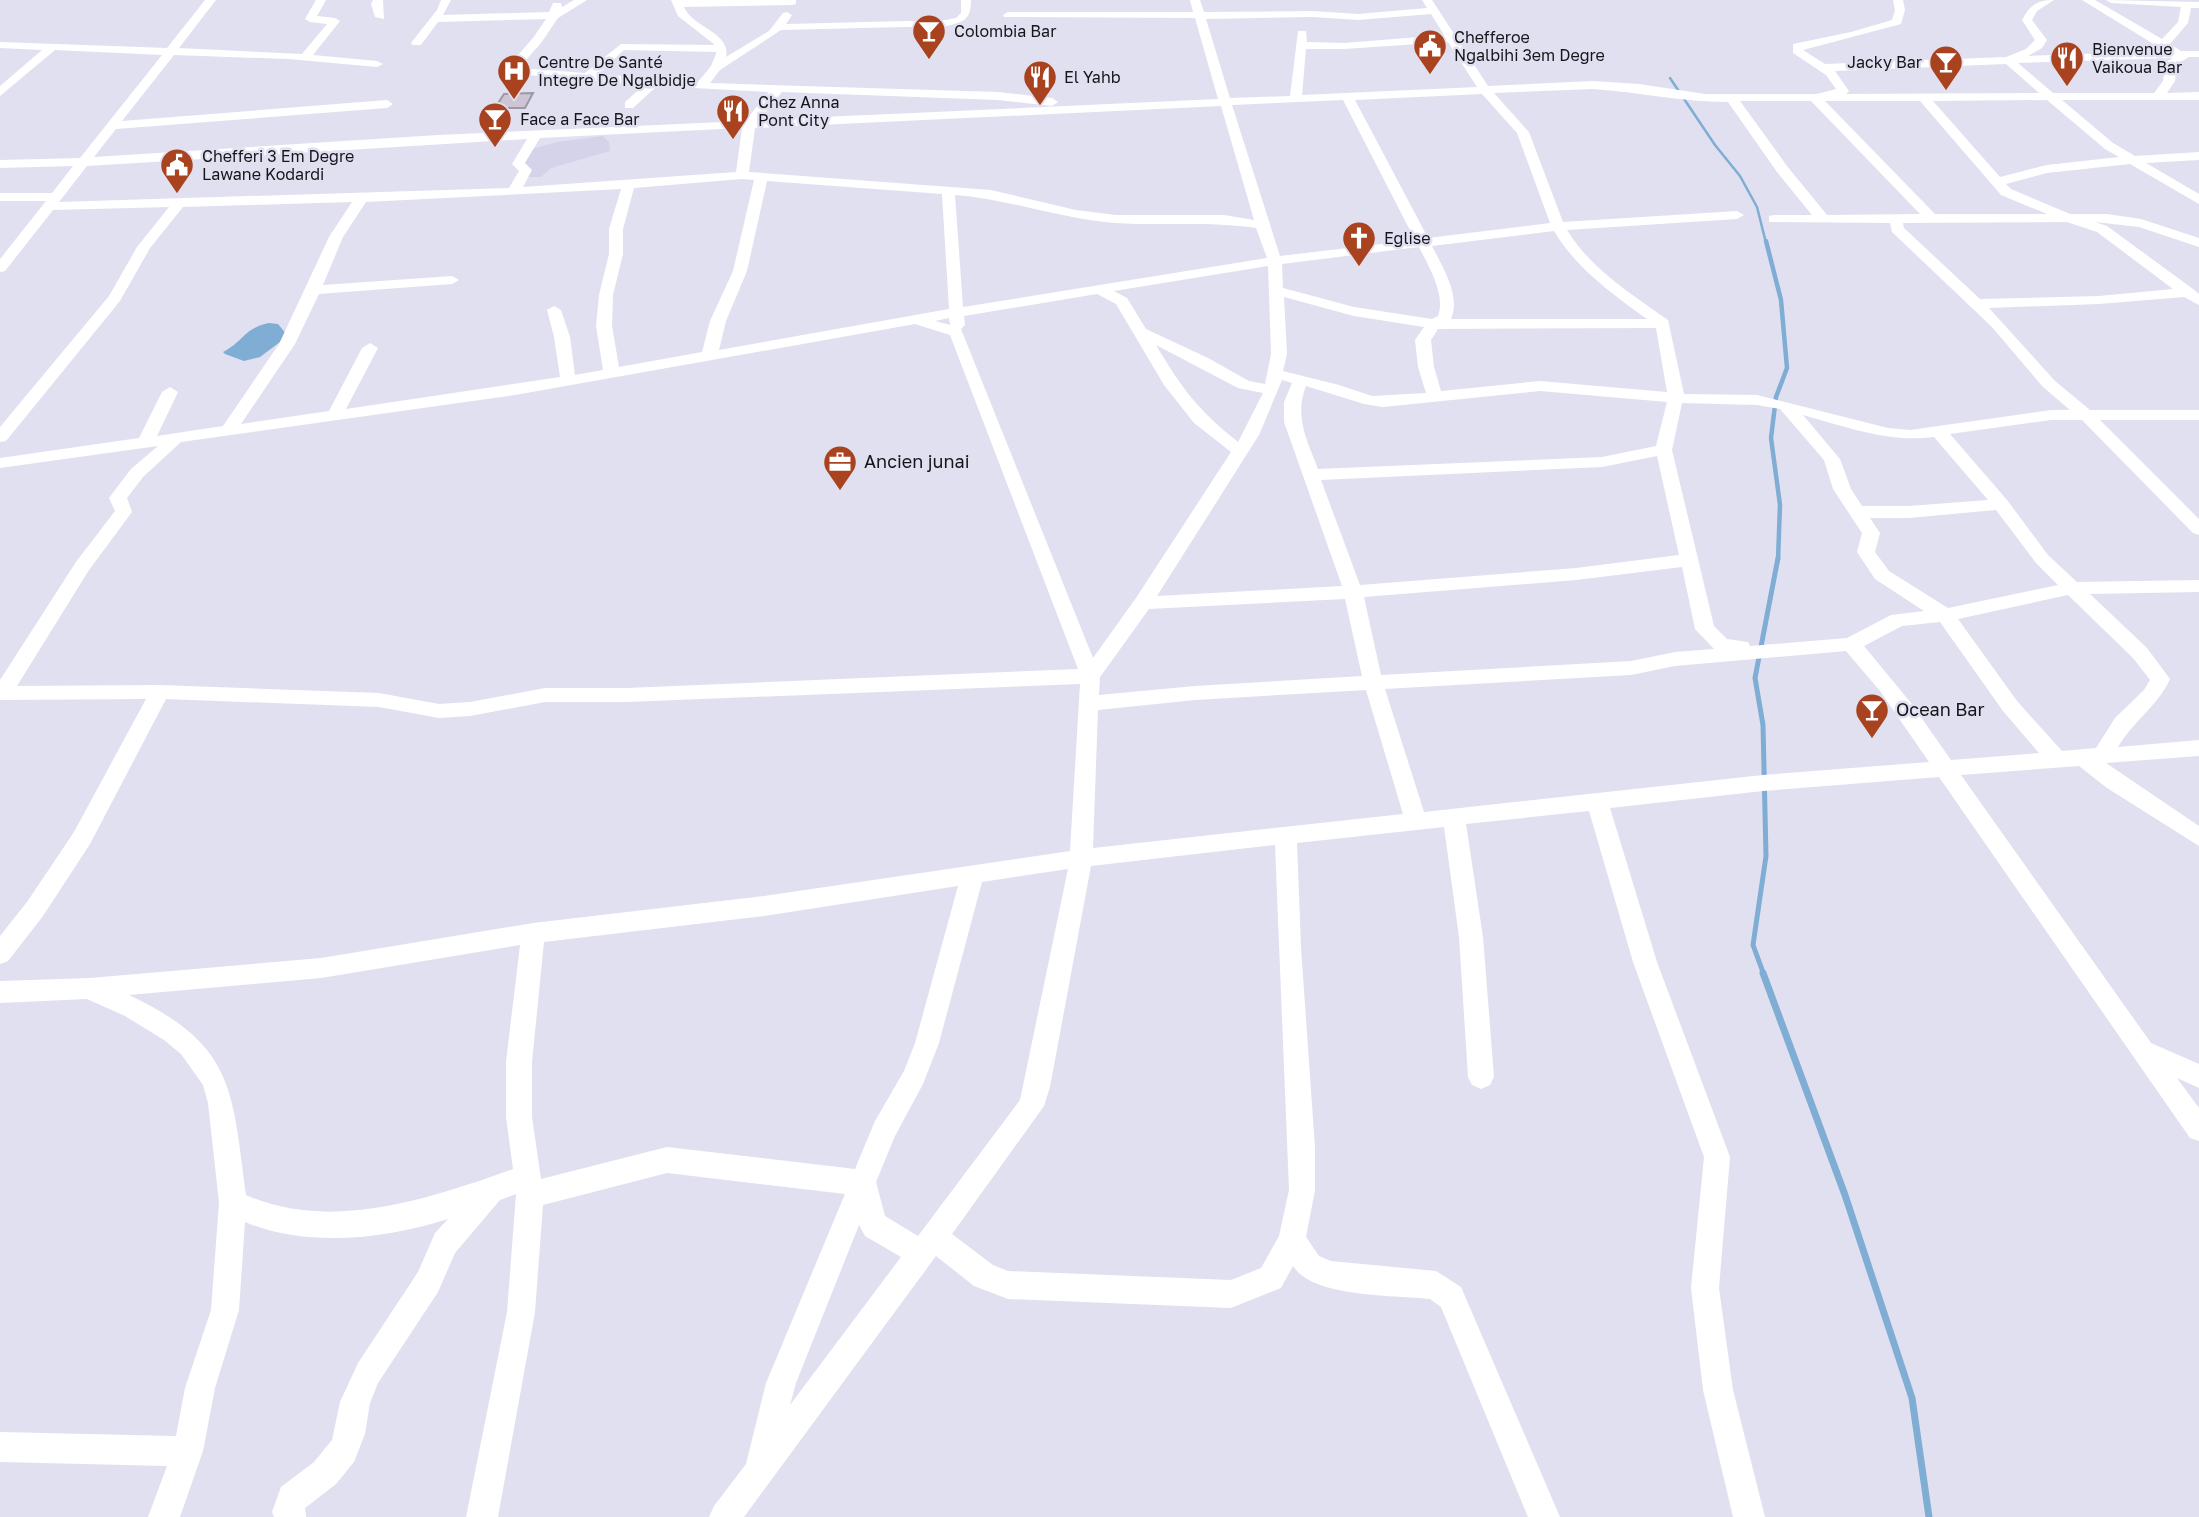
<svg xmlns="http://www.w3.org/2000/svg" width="2199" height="1517" viewBox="0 0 2199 1517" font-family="'Golos Text',sans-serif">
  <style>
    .built { fill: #d4d3ea }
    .water { fill: #7fadd4 }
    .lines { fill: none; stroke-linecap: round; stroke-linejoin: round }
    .stream-far3 { stroke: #7fadd4; stroke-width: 2.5 }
    .stream-far2 { stroke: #7fadd4; stroke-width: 4.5 }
    .stream-far1 { stroke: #7fadd4; stroke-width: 5 }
    .stream { stroke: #7fadd4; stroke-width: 7 }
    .building { fill: #cdc5d3; stroke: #9e97a4; stroke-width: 2 }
    .minor { fill: #fff; fill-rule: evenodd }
    .labels { text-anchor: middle; stroke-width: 5; stroke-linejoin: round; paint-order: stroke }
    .far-poi-label { font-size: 16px; fill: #15151b; stroke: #e1e0f0; text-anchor: start }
    .poi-label { font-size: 18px; fill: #15151b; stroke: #e1e0f0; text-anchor: start }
  </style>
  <rect width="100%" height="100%" fill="#e1e0f0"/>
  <path class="built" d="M603,136l6,6 1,9 -59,17 -10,9h-16l-1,-13 8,-15 25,-7z"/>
  <path class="water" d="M269,323l9,1 10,12 -28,21 -16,4 -19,-7 -2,-2c21,-11 21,-24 46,-29z"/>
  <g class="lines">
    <path class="stream-far3" d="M1670,78l45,67 25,31 17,31 9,36"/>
    <path class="stream-far2" d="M1766,241l15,59 6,68 -11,29 -5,41 9,67 -2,55"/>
    <path class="stream-far1" d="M1764,975l-11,-30 13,-89 -3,-131 -8,-47 23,-120"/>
    <path class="stream" d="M1763,973l82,222 67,203 17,119"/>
  </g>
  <path class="building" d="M533,93l-8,15h-30l9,-14z"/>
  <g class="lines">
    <path class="minor" d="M205,0h11l-37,48 123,6 25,-30 -17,-2 -5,-3 11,-19h10l-9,16 18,2 5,3 -27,34 64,6 6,3 -6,3 -89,-8 -114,-4 -52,66 265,-21 6,4 -6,4 -271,21 -22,28 344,-22 307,-14 24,-29 -112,-6 -24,22h-8v-6l19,-17 -138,-12v-4l27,-31 13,-19 -108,3 -17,23h-8l-2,-2 26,-33 4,-10h10l-8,15 106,-3 4,-9h8l1,4 12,-7h13l-29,18 -17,25 -22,25 66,5 36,-29 94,1 -37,-29 -7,-16h125v4l-4,1 -108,2c9,21 47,25 42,50l43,-26 14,-18 4,-1 5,3 -6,9 160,-4 10,-2 5,-5v-13h10c0,20 -7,22 -25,26l-165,4 -61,40 -10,13 288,9 54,6 6,4 -6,4 -54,-6 -216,-8 -23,28 459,-21 -23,-81 -191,-1 -1,-2 5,-3h185l-3,-12h10l4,12 109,-1 45,3 69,-6 -5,-8h10l56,86 105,-5 46,3 66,10h112l19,-5 -10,-14 -33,-22v-9l58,-12 41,-12 3,-10 -2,-10h10l2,10 -4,14 -98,26 22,14 181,-7 20,-8 9,-9 -13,-20c8,-15 15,-20 32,-20l-17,11 -5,9 15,20 -5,8 -14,8 137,-5 -83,-51h13l67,39 16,-17 3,-15 -70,-4 -5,-3 93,2v6h-8l-3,15 -18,21 11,7h18v6h-10l-12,7 -2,17 -8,12 32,-1v8h-137l51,43 22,13 64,-4v8l-53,3 53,31v10l-69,-40 -83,9 -41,11 5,5 59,25h37l34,5 58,19v9l-60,-20 -44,-5 12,4 86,63 6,5v11l-15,-8 -85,7 -110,4 66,73 35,29h109v10h-99l99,99v16l-6,-2 -111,-113h-31l-101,14 57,66 41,55 29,27 122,-2v12l-109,2 57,54 23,31c-12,27 -37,42 -52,68l81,-7v16l-93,7 93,63v20l-92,-58 -28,-22 -118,9 190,268 48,21v24l-22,-10 22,30v33l-9,-3 -251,-361 -176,14 -153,17 47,154 73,195 -11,131 14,102 32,127h-32l-30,-127 -12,-102 13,-131 -71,-195 -44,-151 -123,13 17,113 11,140 -4,8 -9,4 -9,-4 -4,-8 -9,-140 -15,-110 -147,16 4,104 14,201v42l-9,47 13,19 12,5 105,10 25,16 99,230h-32l-87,-210 -11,-8c-35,-4 -117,-1 -137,-33l-12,22 -50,20 -223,-9 -34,-13 -38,-30 -192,261h-35l5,-11 32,-42 20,-81 79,-189 -178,-21 -124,32 -8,107 -37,205h-32l41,-205 9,-118 -16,6 -45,53 -17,39 -60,91 -8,20 -5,31 -11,28 -18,22 -31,24 1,9h-32l-2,-5 9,-25 33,-25 18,-22 8,-38 18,-39 60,-91 17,-39 13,-14c-63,20 -141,29 -203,3l-6,88 -24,78 -12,63 -23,66h-32l19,-51 -167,-4v-30l176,4 9,-48 26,-78 8,-107 -11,-100 -5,-18 -22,-31 -17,-14 -39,-24 -38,-17 -87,4v-22l90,-3 231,-20 212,-35 231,-27 306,-45 10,-167 -453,18h-82l-75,14 -31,2 -60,-11 -213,-8 -76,145 -47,72 -35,45 -8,3v-28l27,-34 47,-70 72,-133 -146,1v-20l76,-118 39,-51 -6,-13 3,-4 19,-25 27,-23 -158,22v-10l139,-20 23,-46 8,-5 8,5 -21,44 66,-10 56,-82 50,-107 23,-35 -169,5 -33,41 -30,53 -114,140 -6,1v-15l109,-131 28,-49 32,-40 -116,3 -48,61 -5,1v-13l46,-58h-46v-8h52l21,-27 -73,2v-8l80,-2 82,-103 -107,-5 -55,46v-10l42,-36 -42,-2v-6l167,6zM1431,14l13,21 -100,8 -37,-1 -1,-11h-8l-8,65 -60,2 -24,-79 107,-2 45,3zM1448,42l29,45 -175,8 4,-46h38zM624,50l92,2v2l-5,12 -13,16 -100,-8zM2173,58l-7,4 -3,19 -9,12h-101l-35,-30zM2006,64l33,29 -193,1 3,-3 -14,-20zM1593,89c45,3 90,13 135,13l49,70 35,43h-38l-5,1v6l121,1 2,9 100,95 51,60 27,23h-19l-141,20 -22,-2 -131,-33 -73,-1 -16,-74c-37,-26 -77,-51 -101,-90l170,-11 7,-4 -7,-4 -174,11 -34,-90 -35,-39zM1482,94l35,39 33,90 -122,15 -73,-138zM1343,100l72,140 -135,16 -48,-151zM2047,100l58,49 14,8 -72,8 -47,12 -67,-76zM1740,101h71l109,113 -93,1 -40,-49zM1825,101h95l81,94 46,19h-112zM1221,106l33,114 -30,-5h-108l-40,-5 -85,-20 -242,-18 6,-44zM742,128l-6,44 -213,15 9,-17 -7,-7 15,-25zM527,139l-15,25 7,7 -10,17 -450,14 28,-36zM742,179l12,1 -21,91 -23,50 -8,31 -83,15 -7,-41 1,-31 10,-41v-25l11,-41zM767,181l175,13 7,115 -230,41 7,-29 21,-50zM621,189l-12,40v25l-10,41 -3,31 7,44 -28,5 -5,-38 -9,-27 -7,-4 -7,4 7,27 6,40 -214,32 32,-61 -8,-5 -8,5 -33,63 -88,13 54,-80 24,-50 133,-10 7,-4 -7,-4 -129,9 20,-48 23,-35zM955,195c54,4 106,24 160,28 48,3 94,-2 141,5l11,30 -304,49zM2067,222l30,10 76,57 -74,7 -119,3 -76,-71 -1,-5zM1554,231c22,37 58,63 93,88h-196c10,-23 -8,-51 -19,-73zM1419,247c10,20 27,48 19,69l-6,3 -78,-12 -71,-19 -1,-24zM1268,266l3,88 -6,30 -16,-3 -41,-23 -62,-29 -19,-31 -13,-7zM1097,294l19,10 48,81 30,38 37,29 -95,146 -43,60 -132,-329 4,-4 -1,-9zM1284,297l70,19 70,11 -9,13 3,27 8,26 -54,3 -33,-11 -56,-14 4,-17zM949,318l1,7 -15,-4zM915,324l35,11 128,334 -451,19h-82l-75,14 -31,2 -60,-11 -219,-8 -143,1 72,-116 43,-58 -5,-14 16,-21 38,-35 334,-47zM1656,328l11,64 -127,-11 -99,10 -7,-24 -3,-27 7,-11zM1156,345l82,43 25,5 -25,49c-40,-32 -56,-53 -82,-97zM1282,380l10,3 -8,19v20l58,164 -185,10 102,-161zM1306,386l58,18 19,3 157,-16 127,11 -11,44 -54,11 -284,12c-11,-29 -24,-52 -12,-83zM1682,403l75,2 23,4 44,51 9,29 29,44 -5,19 18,27 49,32 -33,4 -44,23 -97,8 -2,-4 -21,-3 -13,-13 -42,-176zM1803,415c44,12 85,28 131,22l54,63 -79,6h-47l-11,-17 -11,-30zM1657,456l22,99 -103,13 -216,17 -39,-105 281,-13zM1996,510l40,53 22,22 -110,23 -59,-37 -14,-19 5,-19 -10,-15h39zM1682,567l13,62 19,20 -39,3 -44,9 -250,14 -17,-78 212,-17zM2068,595l65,63 17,22 -6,10 -29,28 -19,30 -34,3 -45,-50 -59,-82zM1345,599l17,77 -167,10 -96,9 1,-18 49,-68zM1940,622l63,89 36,42 -88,7 -40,-57 -47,-57 38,-20zM1846,651l34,40 49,71 -166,13 -339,37 -39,-123 246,-14 44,-9zM1366,690l37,124 -310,34 5,-138 97,-10zM1275,845l14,345 -10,46 -18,32 -30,12 -223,-9 -15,-6 -41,-31 92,-128 6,-19 41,-221zM1068,869l-48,231 -102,136 -33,-20 -9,-34 19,-46 28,-52 16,-41 43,-161zM958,886l-43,157 -11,28 -29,50 -20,48 -188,-22 -126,32 -9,-62v-55l12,-120 220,-26zM520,945l-14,117v55l7,52c-81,29 -182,64 -267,26 -14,-105 -11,-150 -117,-200l192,-17zM859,1225l6,11 36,21 -111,148 6,-22z
      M373,0h10l1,19 -9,-2 -4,-13z"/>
  </g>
  <defs>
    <g id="bar-pin" transform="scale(1.75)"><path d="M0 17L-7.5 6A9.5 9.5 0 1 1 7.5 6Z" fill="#a9421e" stroke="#e1e0f0"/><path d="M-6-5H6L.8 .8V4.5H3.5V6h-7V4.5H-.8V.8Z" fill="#fff"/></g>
    <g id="civic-pin" transform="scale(1.75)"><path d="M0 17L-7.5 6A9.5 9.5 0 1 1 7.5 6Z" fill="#a9421e" stroke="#e1e0f0"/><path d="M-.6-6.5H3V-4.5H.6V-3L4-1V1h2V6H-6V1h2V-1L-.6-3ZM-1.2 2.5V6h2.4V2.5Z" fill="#fff"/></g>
    <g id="restaurant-pin" transform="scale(1.75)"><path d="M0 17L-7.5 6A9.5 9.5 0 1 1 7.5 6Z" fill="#a9421e" stroke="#e1e0f0"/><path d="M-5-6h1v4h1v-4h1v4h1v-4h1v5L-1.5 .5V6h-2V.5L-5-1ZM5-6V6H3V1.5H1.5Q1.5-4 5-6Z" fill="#fff"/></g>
    <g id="hospital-pin" transform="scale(1.75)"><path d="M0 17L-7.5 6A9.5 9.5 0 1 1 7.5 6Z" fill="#a9421e" stroke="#e1e0f0"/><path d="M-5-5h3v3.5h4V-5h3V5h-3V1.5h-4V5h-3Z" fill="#fff"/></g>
    <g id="church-pin" transform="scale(1.75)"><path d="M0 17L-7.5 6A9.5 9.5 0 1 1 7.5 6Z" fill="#a9421e" stroke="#e1e0f0"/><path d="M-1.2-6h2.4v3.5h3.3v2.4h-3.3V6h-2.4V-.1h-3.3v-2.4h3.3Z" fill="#fff"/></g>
    <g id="office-pin" transform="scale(1.75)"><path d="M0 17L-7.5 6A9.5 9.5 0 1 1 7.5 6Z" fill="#a9421e" stroke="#e1e0f0"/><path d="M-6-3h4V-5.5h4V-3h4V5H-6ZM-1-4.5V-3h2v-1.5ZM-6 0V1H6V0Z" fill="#fff"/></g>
  </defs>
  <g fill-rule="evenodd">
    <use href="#bar-pin" x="929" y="31"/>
    <use href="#civic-pin" x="1430" y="46"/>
    <use href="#restaurant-pin" x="2067" y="58"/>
    <use href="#bar-pin" x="1946" y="62"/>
    <use href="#hospital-pin" x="514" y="71"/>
    <use href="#restaurant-pin" x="1040" y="77"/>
    <use href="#restaurant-pin" x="733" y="111"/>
    <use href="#bar-pin" x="495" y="119"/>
    <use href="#civic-pin" x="177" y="165"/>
    <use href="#church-pin" x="1359" y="238"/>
    <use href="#office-pin" x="840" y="462"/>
    <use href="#bar-pin" x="1872" y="710"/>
  </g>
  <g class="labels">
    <g class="far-poi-label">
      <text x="954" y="37">Colombia Bar</text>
      <text x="1454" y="43">Chefferoe<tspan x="1454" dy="18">Ngalbihi 3em Degre</tspan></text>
      <text x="2092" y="55">Bienvenue<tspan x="2092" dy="18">Vaikoua Bar</tspan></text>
      <text x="538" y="68">Centre De Santé<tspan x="538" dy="18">Integre De Ngalbidje</tspan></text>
      <text x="1922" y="68" text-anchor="end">Jacky Bar</text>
      <text x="1064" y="83">El Yahb</text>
      <text x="758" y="108">Chez Anna<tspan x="758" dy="18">Pont City</tspan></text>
      <text x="520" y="125">Face a Face Bar</text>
      <text x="202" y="162">Chefferi 3 Em Degre<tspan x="202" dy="18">Lawane Kodardi</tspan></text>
      <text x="1384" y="244">Eglise</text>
    </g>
    <g class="poi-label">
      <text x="864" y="468">Ancien junai</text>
      <text x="1896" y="716">Ocean Bar</text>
    </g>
  </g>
</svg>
